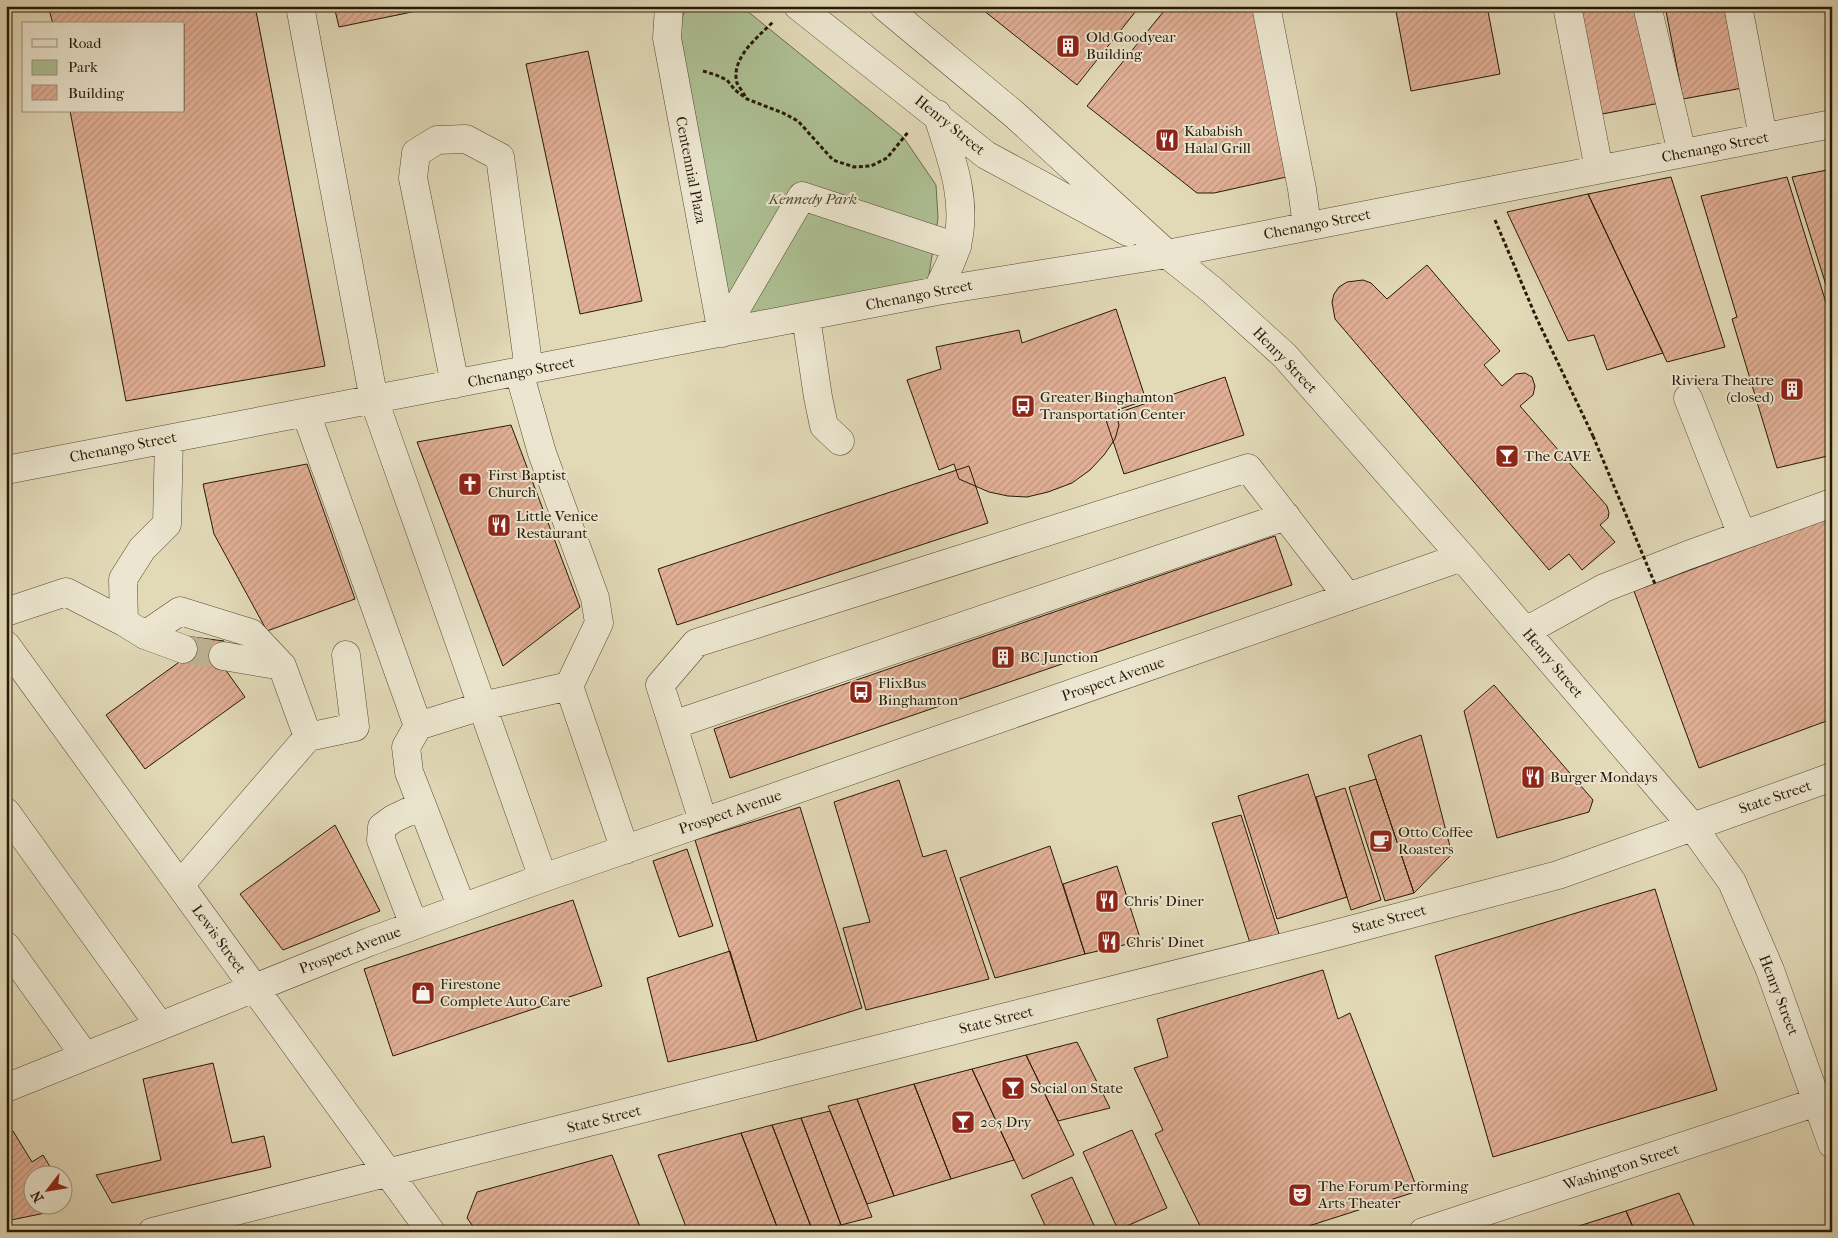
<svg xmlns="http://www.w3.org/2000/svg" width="1838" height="1238" viewBox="0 0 1838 1238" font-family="'IM FELL French Canon',serif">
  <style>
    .green { fill: #adc093; stroke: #6a6c4d }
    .building { fill: url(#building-hatch); stroke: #271907 }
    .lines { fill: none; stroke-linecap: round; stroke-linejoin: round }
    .minor-tunnel { stroke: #bdb394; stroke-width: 28; stroke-dasharray: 28 14; stroke-linecap: butt }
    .minor-casing { stroke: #564933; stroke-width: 29 }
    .path { stroke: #271907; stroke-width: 3; stroke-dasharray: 4 2.5; stroke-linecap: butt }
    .minor { stroke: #ece6d0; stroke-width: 28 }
    .path-bridge { stroke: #271907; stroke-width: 3; stroke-dasharray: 4 2.5; stroke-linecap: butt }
    .labels { text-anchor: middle; stroke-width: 4; stroke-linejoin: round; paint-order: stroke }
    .poi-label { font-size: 15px; fill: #271907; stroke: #ece6d0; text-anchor: start }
    .street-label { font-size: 15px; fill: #271907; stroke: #ece6d0 }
    .park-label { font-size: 15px; font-style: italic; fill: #4f4b31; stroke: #ece6d0 }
  </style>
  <defs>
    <pattern id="building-hatch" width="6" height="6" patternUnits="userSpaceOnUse" patternTransform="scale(1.25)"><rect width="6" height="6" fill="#e1af95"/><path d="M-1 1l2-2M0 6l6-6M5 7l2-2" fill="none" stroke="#c1967f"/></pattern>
  </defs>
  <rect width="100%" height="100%" fill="#e2d9b7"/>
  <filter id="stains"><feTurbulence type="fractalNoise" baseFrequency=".004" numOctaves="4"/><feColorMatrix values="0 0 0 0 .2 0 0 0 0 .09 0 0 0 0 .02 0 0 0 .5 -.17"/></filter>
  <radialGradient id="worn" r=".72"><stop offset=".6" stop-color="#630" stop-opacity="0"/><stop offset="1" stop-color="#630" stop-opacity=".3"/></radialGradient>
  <path class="green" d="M686,6h55l163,132 32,47 2,33 -10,63 -199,42 -51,-291z"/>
  <path class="building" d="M48,6h207l70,360 -199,35 -56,-290h114v-87h-131z
    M334,6h107l-102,21z
    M978,6h162l-63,79z
    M1168,6h91l32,170 -77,17h-17l-110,-87z
    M1395,6h92l13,68 -89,17z
    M1575,6h65l20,97 -63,12z
    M1665,6h68l15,81 -65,12z
    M588,51l54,250 -62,13 -54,-250z
    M1832,169v135l-40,-127z
    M1671,177l54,170 -58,15 -79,-168z
    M1787,177l45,145v133l-55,13 -45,-149 5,-2 -36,-121z
    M1588,194l75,159 -56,17 -13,-35 -26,6 -61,-129z
    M1427,265l73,86 -16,14 18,21 14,-12 9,-1 7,4 3,9 -2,9 -13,11 87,100 2,7 -1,5 -8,7 15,17 -33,28 -13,-16 -20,16 -214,-251 -3,-17 2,-8 5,-7 8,-5 16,-2 8,3 16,16z
    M1116,309l30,91 -31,11 4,14 -4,14 -11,16 -14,15 -18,13 -24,9 -21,5 -19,-1 -19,-4 -30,-13 -5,-15 -15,6 -32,-90 34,-11 -5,-22 83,-17 3,13z
    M1225,377l19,58 -120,39 -19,-57z
    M511,425l69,182 -77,59 -86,-224z
    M307,464l48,135 -88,32 -53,-97 -11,-50z
    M969,466l19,57 -311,102 -19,-56z
    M1832,517v202l-133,49 -65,-177z
    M1275,536l17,49 -562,193 -16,-49z
    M185,636l39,5 -2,24 23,32 -100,72 -39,-54 76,-55z
    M1494,685l99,115 -4,12 -92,26 -33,-127z
    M1421,735l31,119 -38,39 -46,-138z
    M1308,774l39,123 -70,22 -39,-123z
    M1376,779l38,114 -29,8 -36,-114z
    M899,780l24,77 23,-7 43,129 -123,31 -23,-82 27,-6 -36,-120z
    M1345,788l36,112 -30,10 -35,-113z
    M800,807l62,201 -105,33 -62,-201z
    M1241,815l38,119 -29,9 -38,-120z
    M335,825l45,86 -97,39 -43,-56z
    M1050,846l35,108 -90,24 -35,-100z
    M687,849l26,77 -34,11 -26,-76z
    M1117,866l24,75 -56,13 -22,-70z
    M1655,889l62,201 -224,67 -58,-201z
    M573,900l29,86 -209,70 -29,-87z
    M730,951l27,90 -89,21 -21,-84z
    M1323,970l15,49 12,-6 68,178 -128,41h-87l-48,-98 8,-4 -29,-62 34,-11 -11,-38z
    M1077,1042l33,66 -52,13 -32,-66z
    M1026,1055l48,100 -51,24 -51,-110z
    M213,1063l19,80 32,-7 7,31 -159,36 -16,-28 65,-15 -18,-81z
    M972,1069l42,91 -63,19 -37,-95z
    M914,1084l37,95 -57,17 -37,-97z
    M857,1099l37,97 -27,8 -39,-98z
    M830,1111l42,106 -31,8 -40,-107z
    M801,1118l40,107 -26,7h-2l-41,-107z
    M772,1125l41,107h-34l-38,-99z
    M1132,1130l35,78 -49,22 -35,-78z
    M13,1131l19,31 11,-7 12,20 -23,1v30h26l2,4 -54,11v-87z
    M741,1133l38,99h-91l-30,-77z
    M612,1155l30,77h-165l-10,-14 10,-26z
    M1072,1177l25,55h-49l-17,-37z
    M1679,1193l18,39h-62l-9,-21z
    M1626,1211l9,21h-75z
    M1005,1226l2,6h-20z"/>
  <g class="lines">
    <path class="minor-tunnel" d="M183,649l40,7"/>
    <g class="minor-casing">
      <path id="minor" d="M300,6l74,394 169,478
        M669,6l-2,32 55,295
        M798,6l188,149 142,77
        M884,6l131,109 152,139 45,36 73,66 177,201 230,269 40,56 38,88 62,174
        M1266,6l36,183 5,37
        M1567,6l32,163
        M1647,6l35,147
        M1738,6l25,131
        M937,114c14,43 31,86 20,131 -4,16 -14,32 -20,46
        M806,317l12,80 6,29 16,15
        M722,333l80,-137 155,51
        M519,372l23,81 53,145 4,25 -30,63
        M455,384l-42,-206 3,-25 21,-13 29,-1 34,18 29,213
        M1688,398l54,137
        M306,413l112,313
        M169,439l-2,85 -25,25 -19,30 1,43 21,13 38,14
        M6,470l931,-179 230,-37 665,-130
        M6,612l60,-20 58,30
        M1526,631l78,-43 84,-33 144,-52
        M145,635l35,-24 71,22 31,33
        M6,645l425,587
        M673,725l613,-209
        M308,737l47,-10 -9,-72
        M6,812l154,214
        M703,821l-43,-136 36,-42 552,-175 100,129
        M180,885l128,-148 -26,-71 -59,-10
        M462,908l-53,-136 -3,-25 12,-21 64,-20 87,-20 56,164
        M414,925l-33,-85 1,-13 11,-8 29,-14
        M6,946l79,110
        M6,1088l363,-146 174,-64 919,-321
        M152,1232l1164,-293 242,-64 274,-98
        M1423,1232l409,-135"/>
    </g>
    <path class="path" d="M703,71l13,4 11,5 8,10 12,9 36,14 15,8 35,39 21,7 17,-1 16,-8 22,-27
      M745,96c-2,-4 -6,-9 -8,-13 -7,-25 22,-47 37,-62
      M1495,220l41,97 57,119"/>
    <use href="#minor" class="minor"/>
    <path class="path-bridge" d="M1593,436l62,148"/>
  </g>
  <defs>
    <g id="building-square" transform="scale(1.25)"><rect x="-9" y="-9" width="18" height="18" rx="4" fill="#8f2418" stroke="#ece6d0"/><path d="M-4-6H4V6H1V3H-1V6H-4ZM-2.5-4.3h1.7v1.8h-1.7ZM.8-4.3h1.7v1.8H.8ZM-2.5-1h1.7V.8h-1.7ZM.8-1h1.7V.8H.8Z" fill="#fff"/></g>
    <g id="restaurant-square" transform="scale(1.25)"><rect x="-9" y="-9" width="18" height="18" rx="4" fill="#8f2418" stroke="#ece6d0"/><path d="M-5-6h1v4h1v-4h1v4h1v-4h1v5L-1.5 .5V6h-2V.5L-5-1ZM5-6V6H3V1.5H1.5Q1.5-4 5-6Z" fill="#fff"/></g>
    <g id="bus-square" transform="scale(1.25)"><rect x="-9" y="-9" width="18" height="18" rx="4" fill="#8f2418" stroke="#ece6d0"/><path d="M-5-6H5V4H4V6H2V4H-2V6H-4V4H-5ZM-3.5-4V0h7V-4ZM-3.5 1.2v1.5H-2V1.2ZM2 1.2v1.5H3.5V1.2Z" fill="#fff"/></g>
    <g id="bar-square" transform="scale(1.25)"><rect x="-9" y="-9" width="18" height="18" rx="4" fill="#8f2418" stroke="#ece6d0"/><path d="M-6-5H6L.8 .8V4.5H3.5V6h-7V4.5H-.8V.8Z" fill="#fff"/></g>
    <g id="church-square" transform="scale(1.25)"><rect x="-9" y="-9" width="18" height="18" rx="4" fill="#8f2418" stroke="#ece6d0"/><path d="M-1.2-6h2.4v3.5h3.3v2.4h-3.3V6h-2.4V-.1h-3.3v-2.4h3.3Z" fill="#fff"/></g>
    <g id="cafe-square" transform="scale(1.25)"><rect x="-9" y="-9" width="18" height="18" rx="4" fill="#8f2418" stroke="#ece6d0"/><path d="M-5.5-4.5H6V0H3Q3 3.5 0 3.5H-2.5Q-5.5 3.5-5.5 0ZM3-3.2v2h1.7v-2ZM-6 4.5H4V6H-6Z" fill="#fff"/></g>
    <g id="shop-square" transform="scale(1.25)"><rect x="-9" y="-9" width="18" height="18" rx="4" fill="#8f2418" stroke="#ece6d0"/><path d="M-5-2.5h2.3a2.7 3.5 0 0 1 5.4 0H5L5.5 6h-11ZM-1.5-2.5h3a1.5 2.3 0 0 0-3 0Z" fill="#fff"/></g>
    <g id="theatre-square" transform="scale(1.25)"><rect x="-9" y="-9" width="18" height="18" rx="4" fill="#8f2418" stroke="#ece6d0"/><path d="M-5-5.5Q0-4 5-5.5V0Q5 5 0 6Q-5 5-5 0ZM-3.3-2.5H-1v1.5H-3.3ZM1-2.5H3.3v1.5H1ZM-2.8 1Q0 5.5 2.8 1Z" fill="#fff"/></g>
  </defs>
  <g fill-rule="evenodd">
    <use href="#building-square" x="1068" y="46"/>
    <use href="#restaurant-square" x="1167" y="140"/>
    <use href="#building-square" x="1792" y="389"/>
    <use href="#bus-square" x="1023" y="406"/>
    <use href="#bar-square" x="1507" y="456"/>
    <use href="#church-square" x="470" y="484"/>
    <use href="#restaurant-square" x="499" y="525"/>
    <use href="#building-square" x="1003" y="657"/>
    <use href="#bus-square" x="861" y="692"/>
    <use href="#restaurant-square" x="1533" y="777"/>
    <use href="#cafe-square" x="1381" y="841"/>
    <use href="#restaurant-square" x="1107" y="901"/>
    <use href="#restaurant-square" x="1109" y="942"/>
    <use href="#shop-square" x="423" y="993"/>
    <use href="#bar-square" x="1013" y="1088"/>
    <use href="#bar-square" x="963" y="1122"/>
    <use href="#theatre-square" x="1300" y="1195"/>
  </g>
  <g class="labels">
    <g class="poi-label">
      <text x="1086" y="42">Old Goodyear<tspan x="1086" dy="17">Building</tspan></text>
      <text x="1184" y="136">Kababish<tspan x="1184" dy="17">Halal Grill</tspan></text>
      <text x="1774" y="385" text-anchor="end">Riviera Theatre<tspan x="1774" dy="17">(closed)</tspan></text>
      <text x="1040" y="402">Greater Binghamton<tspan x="1040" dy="17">Transportation Center</tspan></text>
      <text x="1524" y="461">The CAVE</text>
      <text x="488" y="480">First Baptist<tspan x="488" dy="17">Church</tspan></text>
      <text x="516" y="521">Little Venice<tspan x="516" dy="17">Restaurant</tspan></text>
      <text x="1020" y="662">BC Junction</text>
      <text x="878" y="688">FlixBus<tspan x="878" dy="17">Binghamton</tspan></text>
      <text x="1550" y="782">Burger Mondays</text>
      <text x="1398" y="837">Otto Coffee<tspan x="1398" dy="17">Roasters</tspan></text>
      <text x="1124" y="906">Chris' Diner</text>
      <text x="1126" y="947">Chris' Dinet</text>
      <text x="440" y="989">Firestone<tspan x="440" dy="17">Complete Auto Care</tspan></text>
      <text x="1030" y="1093">Social on State</text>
      <text x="980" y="1127">205 Dry</text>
      <text x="1318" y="1191">The Forum Performing<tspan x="1318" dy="17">Arts Theater</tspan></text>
    </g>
    <g class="street-label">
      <text transform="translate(950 125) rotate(39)" y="5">Henry Street</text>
      <text transform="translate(1715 147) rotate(-11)" y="5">Chenango Street</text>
      <text transform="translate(691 170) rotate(79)" y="5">Centennial Plaza</text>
      <text transform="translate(1317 224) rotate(-11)" y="5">Chenango Street</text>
      <text transform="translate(919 295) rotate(-11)" y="5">Chenango Street</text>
      <text transform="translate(1285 360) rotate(46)" y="5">Henry Street</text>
      <text transform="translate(521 372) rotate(-11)" y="5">Chenango Street</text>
      <text transform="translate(123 447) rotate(-11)" y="5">Chenango Street</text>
      <text transform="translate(1553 663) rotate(50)" y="5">Henry Street</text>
      <text transform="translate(1113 679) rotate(-19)" y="5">Prospect Avenue</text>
      <text transform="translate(1775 797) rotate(-19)" y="5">State Street</text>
      <text transform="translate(730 812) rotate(-19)" y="5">Prospect Avenue</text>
      <text transform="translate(1389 919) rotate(-15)" y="5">State Street</text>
      <text transform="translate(219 939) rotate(54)" y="5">Lewis Street</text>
      <text transform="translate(350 950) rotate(-21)" y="5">Prospect Avenue</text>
      <text transform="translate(1779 995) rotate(69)" y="5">Henry Street</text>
      <text transform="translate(996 1020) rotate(-14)" y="5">State Street</text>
      <text transform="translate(604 1119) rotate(-14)" y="5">State Street</text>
      <text transform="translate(1621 1167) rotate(-18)" y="5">Washington Street</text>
    </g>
    <g class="park-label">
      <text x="813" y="204">Kennedy Park</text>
    </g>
  </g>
  <rect width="1838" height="1238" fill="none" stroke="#e2d9b7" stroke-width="25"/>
  <rect x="8" y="8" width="1823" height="1223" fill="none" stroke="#271907" stroke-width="2.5"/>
  <rect x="12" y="12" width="1813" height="1213" fill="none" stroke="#271907"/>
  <rect x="22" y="22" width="162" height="90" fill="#ece6d0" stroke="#9d9480"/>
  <rect x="32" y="39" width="25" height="8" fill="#ece6d0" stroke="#9d9480"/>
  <text x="68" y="48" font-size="15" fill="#271907">Road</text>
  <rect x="32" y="60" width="25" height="15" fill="#adc093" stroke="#9d9480"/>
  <text x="68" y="72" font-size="15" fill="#271907">Park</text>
  <rect x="32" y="85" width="25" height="15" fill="url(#building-hatch)" stroke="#9d9480"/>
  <text x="68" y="98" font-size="15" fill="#271907">Building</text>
  <g transform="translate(48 1190) rotate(239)"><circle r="24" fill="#ece6d0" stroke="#9d9480"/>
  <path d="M0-4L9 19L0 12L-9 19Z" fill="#8f2418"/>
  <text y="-8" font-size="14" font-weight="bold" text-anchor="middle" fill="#271907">N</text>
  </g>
  <rect width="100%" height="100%" filter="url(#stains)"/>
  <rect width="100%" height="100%" fill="url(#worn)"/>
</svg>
